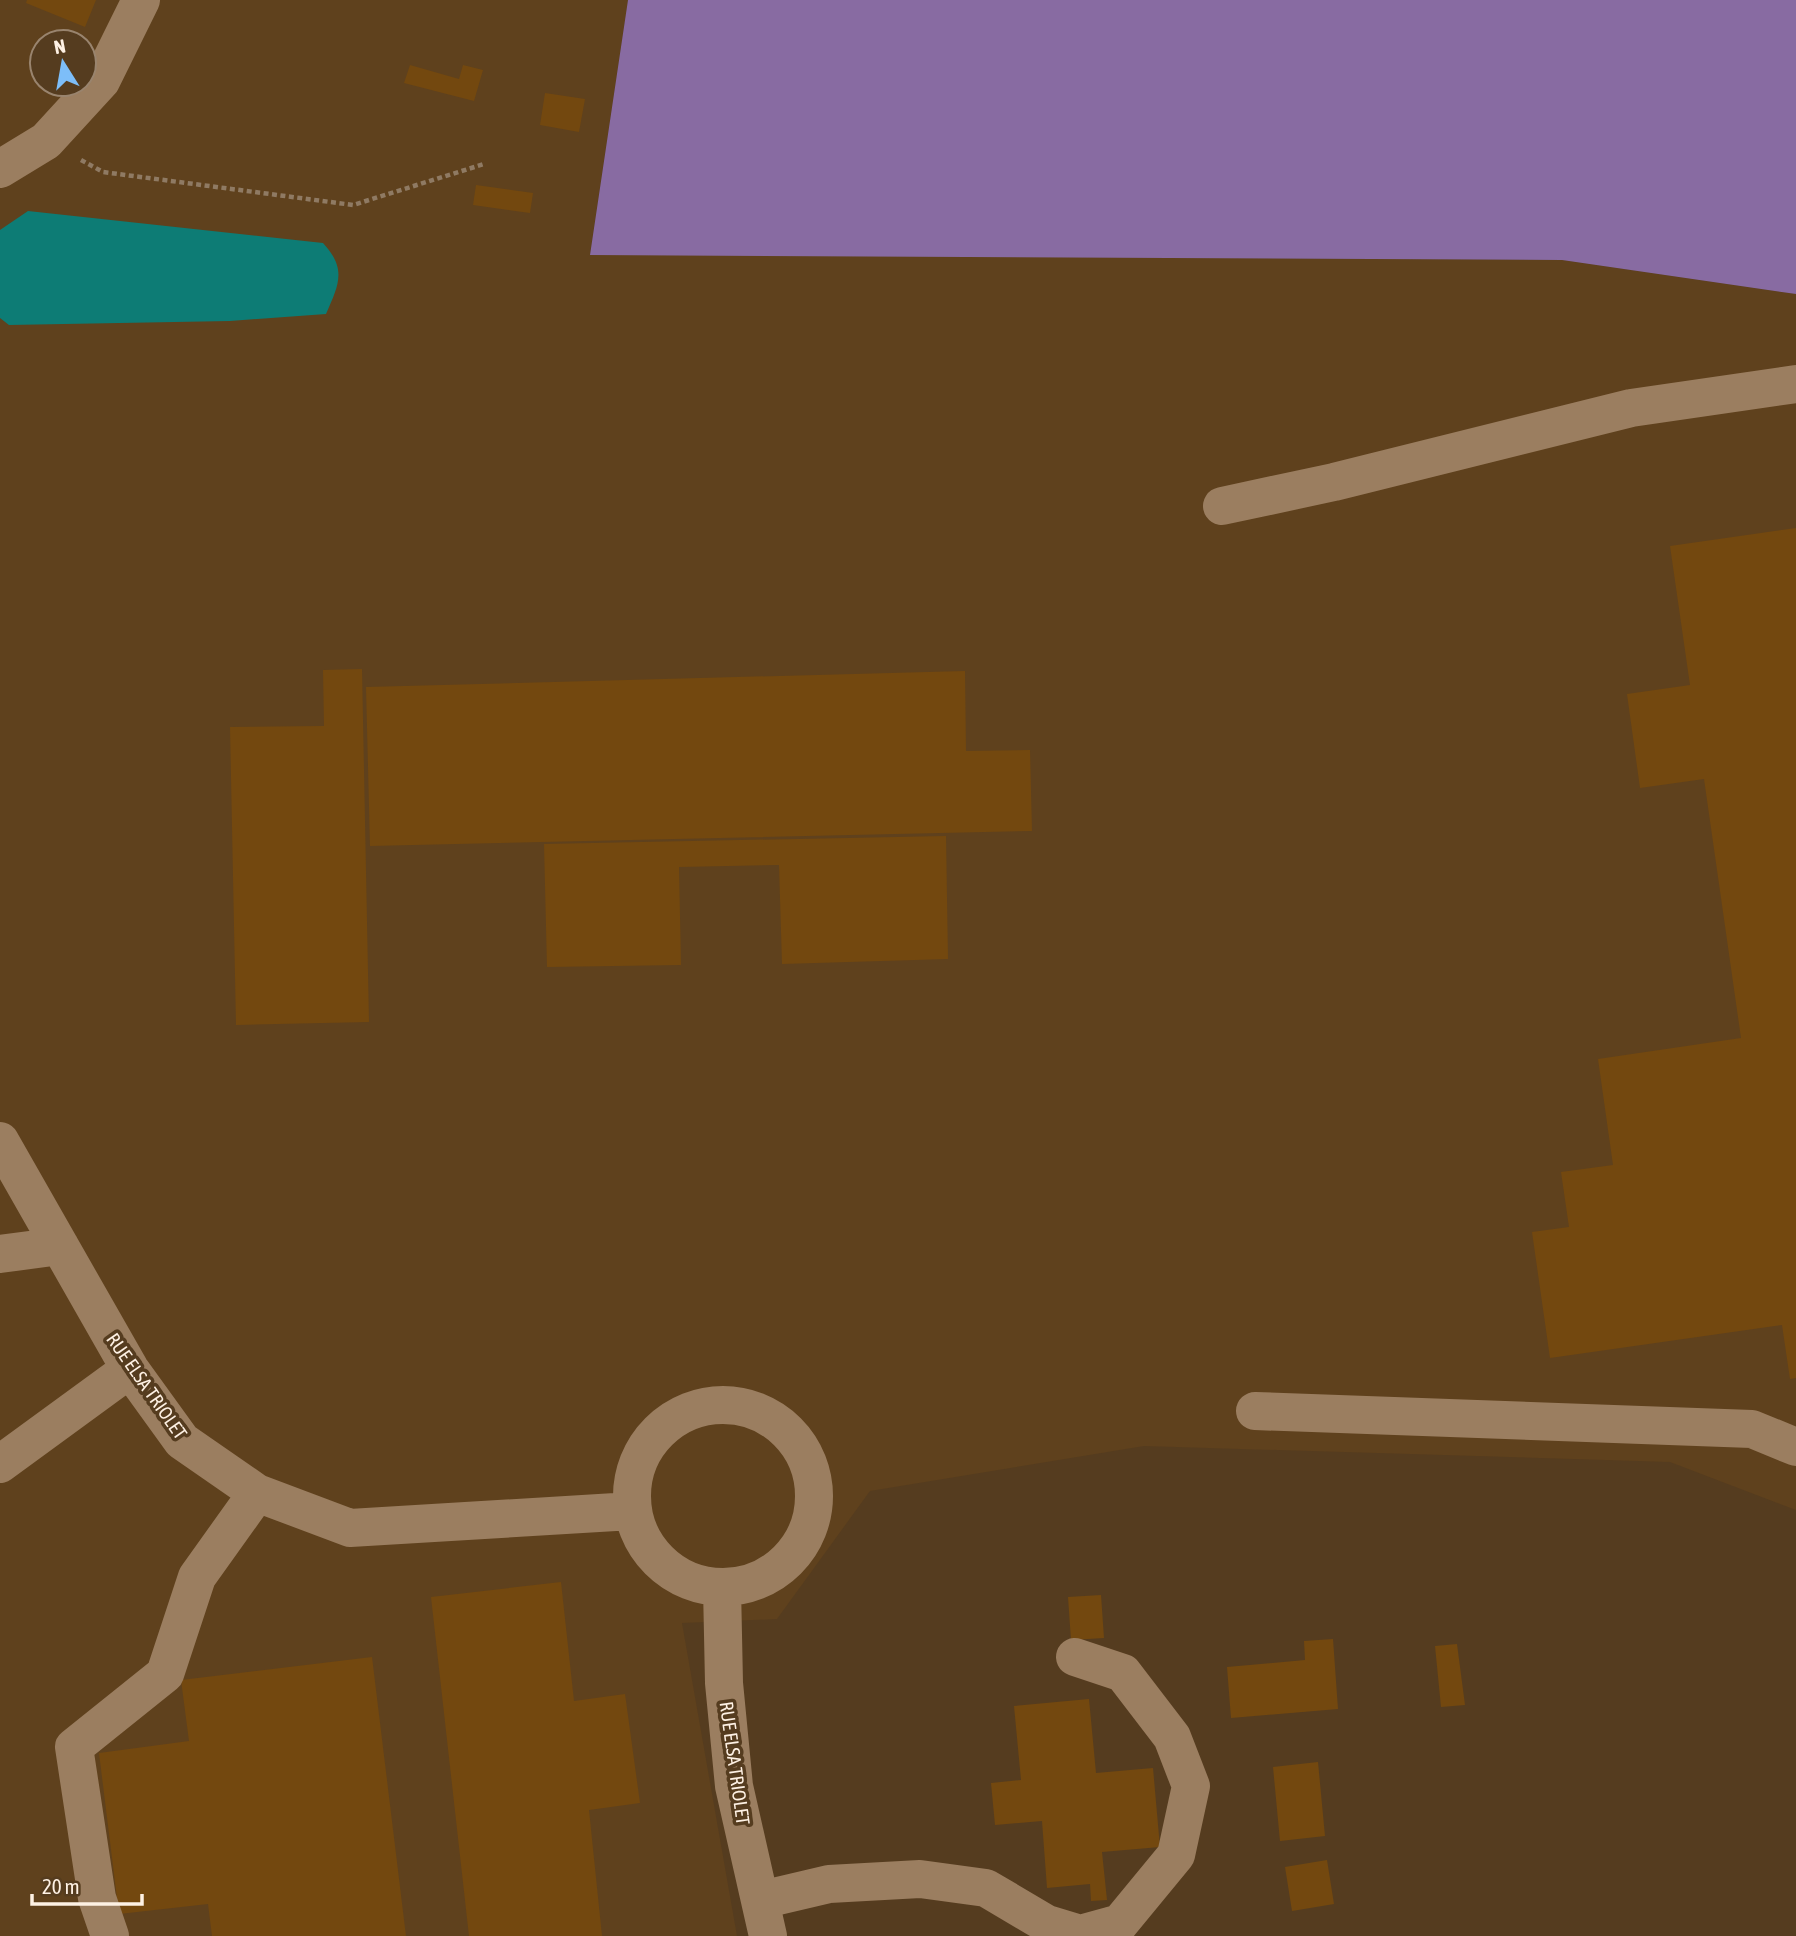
<svg xmlns="http://www.w3.org/2000/svg" width="1796" height="1936" viewBox="0 0 1796 1936" font-family="'Asap Condensed',sans-serif">
  <style>
    .built { fill: #5f411d; fill-rule: evenodd }
    .forest { fill: #886ba2 }
    .water { fill: #0d7c75 }
    .building { fill: #73480f }
    .lines { fill: none; stroke-linecap: round; stroke-linejoin: round }
    .path { stroke: #8f7a63; stroke-width: 4.5; stroke-dasharray: 5 3.5; stroke-linecap: butt }
    .minor { stroke: #9b7e60; stroke-width: 38 }
    .labels { text-anchor: middle; stroke-width: 7; stroke-linejoin: round; paint-order: stroke }
    .street-label { font-size: 19px; fill: #fef1e4; stroke: #553c1f }
  </style>
  <rect width="100%" height="100%" fill="#553c1f"/>
  <path class="built" d="M0,0h628l-38,254 972,6 234,34v1216l-126,-48 -526,-16 -274,45 -93,128 -95,4 55,313h-737zM42,42h42v42h-42z"/>
  <path class="forest" d="M628,0h1168v294l-234,-34 -972,-5z"/>
  <path class="water" d="M28,211l295,32c24,26 16,41 3,71l-96,7 -221,4 -9,-7v-88z"/>
  <path class="building" d="M27,0h69l-11,27 -59,-24z
    M410,65l49,14 4,-14 20,5 -9,31 -70,-18z
    M545,93l40,6 -6,33 -39,-7z
    M476,185l57,8 -3,20 -57,-8z
    M1796,528v850l-6,1 -8,-54 -232,33 -18,-126 37,-5 -8,-55 52,-7 -15,-106 143,-21 -37,-259 -64,9 -13,-94 63,-9 -20,-139z
    M362,669l7,353 -133,3 -6,-298 94,-1 -1,-56z
    M965,671l1,80 64,-1 2,81 -662,15 -4,-159z
    M946,836l2,123 -166,5 -3,-99 -100,2 2,98 -134,2 -3,-123z
    M561,1582l13,119 51,-7 15,109 -51,7 13,126h-133l-38,-339z
    M1101,1595l3,43 -33,2 -3,-43z
    M1333,1639l5,70 -107,9 -4,-51 78,-7 -1,-19z
    M1457,1644l8,61 -24,2 -6,-61z
    M372,1657l34,279h-194l-4,-32 -89,10 -20,-161 90,-12 -8,-61z
    M1089,1699l7,74 57,-5 7,79 -58,5 5,48 -16,1 -1,-17 -43,4 -5,-67 -47,4 -4,-42 30,-3 -7,-74z
    M1318,1762l7,74 -45,5 -7,-74z
    M1327,1860l7,44 -42,7 -7,-44z"/>
  <g class="lines">
    <path class="path" d="M81,160l22,12 250,33 131,-41"/>
    <path class="minor" d="M0,169l46,-28 55,-60 40,-81
      M1222,506l112,-24 297,-74 165,-24
      M0,1141l130,228 52,72 75,52 93,35 282,-17
      M0,1254l60,-8
      M632 1496a91 91 0 1 1 182 0a91 91 0 1 1-182 0Z
      M1255,1411l497,18 44,18
      M0,1464l130,-95
      M722,1587l2,96 10,103 34,150
      M761,1900l68,-16 91,-5 66,9 61,36 33,10 40,-11 56,-68 15,-69 -19,-49 -49,-64 -48,-16
      M110,1936l-13,-38 -23,-151 91,-73 32,-97 60,-84"/>
  </g>
  <g class="labels">
    <g class="street-label">
      <text transform="translate(147 1386) rotate(55)" y="7">RUE ELSA TRIOLET</text>
      <text transform="translate(735 1763) rotate(82)" y="7">RUE ELSA TRIOLET</text>
    </g>
  </g>
  <g transform="translate(63 63) rotate(349)"><circle r="33" fill="#553c1f" stroke="#99846e" stroke-width="2"/>
  <path d="M0-5L12 26L0 18L-12 26Z" fill="#7dbef9"/>
  <text y="-10" font-size="19" font-weight="bold" text-anchor="middle" fill="#fef1e4">N</text>
  </g>
  <path d="M32 1894v10h110v-10" fill="none" stroke="#fef1e4" stroke-width="3.5"/>
  <text x="42" y="1894" font-size="21" fill="#fef1e4" stroke="#553c1f" stroke-width="5" paint-order="stroke">20 m</text>
</svg>
